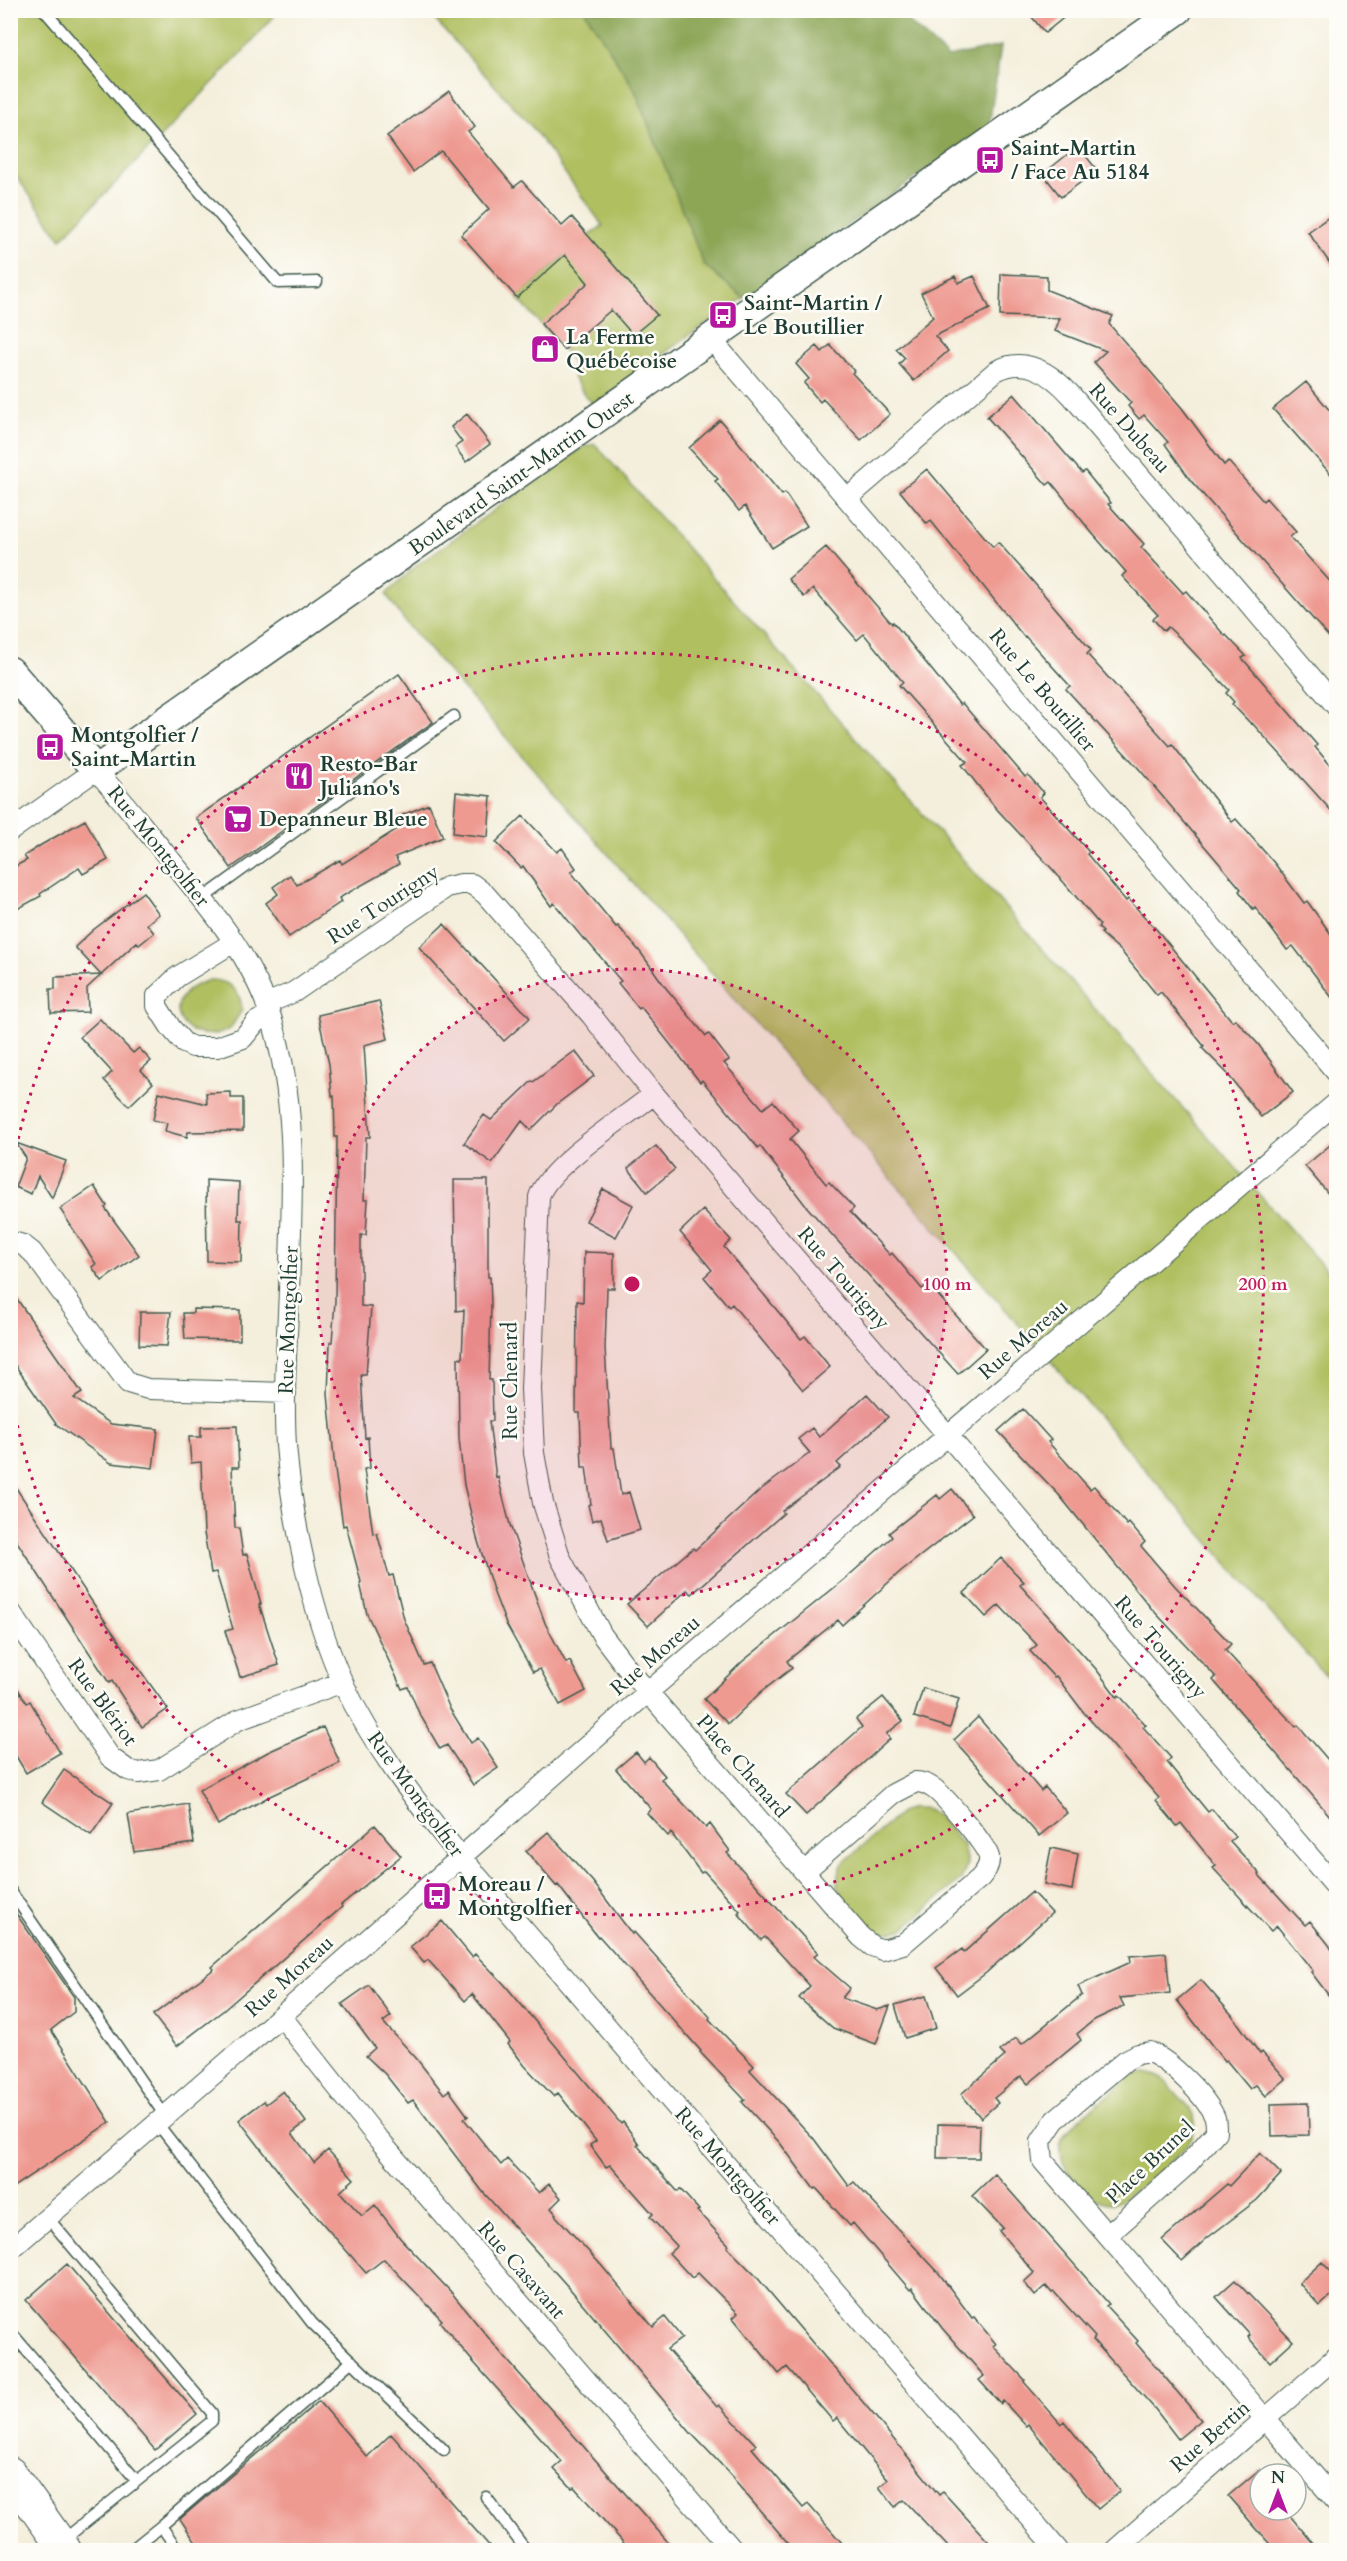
<svg xmlns="http://www.w3.org/2000/svg" width="1347" height="2561" viewBox="0 0 1347 2561" font-family="Cardo,serif">
  <style>
    .green { fill: #b0bf61; stroke: #687e4a; stroke-width: 1.5 }
    .forest { fill: #8ca657; stroke: #567246; stroke-width: 1.5 }
    .building { fill: #ee9a91 }
    .lines { fill: none; stroke-linecap: round; stroke-linejoin: round }
    .lane-casing { stroke: #3f584d; stroke-width: 13 }
    .street-casing { stroke: #3f584d; stroke-width: 22 }
    .secondary-casing { stroke: #3f584d; stroke-width: 31 }
    .primary-casing { stroke: #3f584d; stroke-width: 34 }
    .lane { stroke: #fff; stroke-width: 10 }
    .street { stroke: #fff; stroke-width: 20 }
    .secondary { stroke: #fff; stroke-width: 28 }
    .primary { stroke: #fff; stroke-width: 32 }
    .ring { fill: none; stroke: #c2185b; stroke-width: 3; stroke-dasharray: 3 6 }
    .labels { text-anchor: middle; stroke-width: 5; stroke-linejoin: round; paint-order: stroke }
    .poi-label { font-size: 21px; font-weight: bold; fill: #1f3d34; stroke: #fdfcf7; text-anchor: start }
    .street-label { font-size: 21px; fill: #1f3d34; stroke: #fdfcf7 }
    .centre { fill: #c2185b; stroke: #fdfcf7; stroke-width: 3 }
    .ring-label { font-size: 18px; text-anchor: middle; font-weight: bold; fill: #c2185b; stroke: #fdfcf7; stroke-width: 5; stroke-linejoin: round; paint-order: stroke }
  </style>
  <rect width="100%" height="100%" fill="#fdfcf7"/>
  <filter id="ink" filterUnits="userSpaceOnUse"><feTurbulence type="fractalNoise" baseFrequency=".0167" numOctaves="2"/><feDisplacementMap in="SourceGraphic" scale="12" xChannelSelector="R" yChannelSelector="G"/><feConvolveMatrix kernelMatrix="1 2 1 2 8 2 1 2 1" color-interpolation-filters="sRGB"/></filter>
  <filter id="wash" filterUnits="userSpaceOnUse"><feTurbulence type="fractalNoise" baseFrequency=".008" numOctaves="4" result="noise"/><feDisplacementMap in="SourceGraphic" scale="24" xChannelSelector="R" yChannelSelector="G"/><feGaussianBlur stdDeviation="1.35" result="paint"/><feColorMatrix in="noise" values="0 0 0 0 0 0 0 0 0 0 0 0 0 0 0 0 0 1.4 0 .05"/><feComposite in="paint" operator="in"/></filter>
  <g filter="url(#wash)">
    <rect width="100%" height="100%" fill="#f4efdc"/>
    <path class="green" d="M10,11h269l-40,45 -178,183 -50,-70z
      M427,11h158l49,77 70,177 40,33 -59,40 -90,67 -9,-8 -12,-18 -2,-18 -8,-11 -47,-52 71,-63 15,-9 -71,-99z
      M595,444l741,837v407l-930,-1065 -20,-29 32,-30 165,-117z
      M210,980c19,0 31,10 32,30l-12,19c-47,23 -79,-33 -20,-49z
      M912,1808h12l12,6 27,31 4,19 -5,14 -60,52c-8,2 -16,4 -24,2 -12,-4 -37,-34 -40,-46 -1,-9 1,-16 5,-23l60,-52z
      M1141,2073c19,0 26,9 37,22 7,8 16,17 17,27 0,8 -2,16 -7,22 -13,17 -48,44 -66,56 -25,16 -70,-35 -61,-59 5,-15 56,-52 70,-65z"/>
    <path class="forest" d="M585,11h317l8,12 38,34 53,-11 -12,80 -245,172 -40,-33 -70,-177z"/>
    <g id="blocks">
      <path class="building" d="M1026,10h47l-28,23z
        M449,91l26,36 -7,5 46,55 8,-6 40,45 10,-9 85,98 -24,20 -22,-25 -47,40 -23,-26 47,-41 -23,-28 -48,43 -56,-63 28,-26 -48,-58 -28,21 -26,-36z
        M1078,146l19,24 -36,27 -18,-23z
        M1336,212v60l-28,-40z
        M1001,274l46,2v14l66,26 -4,8 73,84 42,57 4,-4 35,40 3,-3 30,34 -6,5 46,51v57l-144,-163 -27,-38 3,-2 -24,-27 -5,4 -11,-13 3,-3 -37,-41 12,-11 -51,-20 5,-13 -60,-2z
        M955,276l3,7 16,-7 16,33 -55,27 13,15 -34,30 -15,-17 6,-6 -9,-9 37,-32 -12,-24z
        M830,345l24,26 -2,2 38,41 -29,26 -38,-41 -3,3 -16,-19 5,-4 -13,-15 21,-18 5,6z
        M1306,382l30,36v62l-63,-71z
        M1014,394l68,79 3,-2 26,32 -3,1 36,40 -3,3 42,46 3,-2 39,45 1,-1 20,21 -4,2 75,87 -2,2 21,25v44l-84,-93 -1,1 -19,-20 2,-2 -8,-9 3,-3 -48,-51 -13,-12 -4,4 -11,-12 5,-4 -36,-39 4,-4 -34,-39 -41,-51 -4,3 -60,-68z
        M467,414l23,30 -24,18 -11,-15 7,-5 -11,-15z
        M720,420l62,75 3,-2 22,33 -35,22 -27,-42 -6,5 -24,-30 3,-2 -29,-31z
        M927,469l66,78 5,-5 37,42 56,66 -4,4 83,92 2,-2 60,78 4,-3 39,45 29,39 3,-2 29,40v62l-43,-57 -6,4 -32,-43 -2,2 -14,-18 2,-2 -101,-119 -74,-81 4,-3 -45,-50 -1,1 -93,-116 -4,3 -27,-33z
        M826,547l66,77 1,-2 67,83 2,-2 63,74 3,-2 16,18 -4,4 49,55 -2,2 39,47 2,-2 29,31 75,91 3,-2 23,25 35,48 -32,25 -35,-45 -24,-24 2,-2 -43,-54 -4,3 -36,-44 -20,-18 2,-1 -5,-5 2,-2 -46,-54 -60,-65 -32,-41 5,-3 -68,-77 4,-3 -39,-48 -7,6 -44,-51 -9,8 -16,-18z
        M399,674l34,48 -202,146 -35,-50z
        M456,792l35,4 -3,41 -35,-4z
        M429,804l14,33 -48,20 4,7 -60,34 2,4 -52,35 -23,-34 12,-9 -5,-7 17,-12 7,10 43,-25 2,4 60,-38 -4,-9z
        M523,816l34,36 5,-4 14,20 -5,4 45,55 2,-1 23,27 25,35 40,48 3,-2 20,26 -5,3 39,46 10,-8 26,30 -9,8 36,45 3,-2 25,26 -4,4 40,43 2,-2 30,36 6,-5 58,65 -28,25 -152,-168 -46,-60 -2,2 -56,-68 -2,2 -59,-75 -2,2 -21,-26 3,-2 -35,-41 -1,1 -31,-38 -3,3 -28,-40 -2,2 -25,-26z
        M85,820l23,40 -25,14 -4,-6 -39,26 1,2 -31,17v-44l17,-9 -3,-4 17,-11z
        M143,892l16,22 -12,10 7,9 -15,12 -2,-3 -50,46 1,24 -37,1 -1,-24h5v-12l46,-2 -26,-28 18,-17z
        M444,924l86,94 -26,23 -85,-94z
        M379,1001l9,38 -24,6 6,92h-4l-2,63h4l-2,35h-5v71l10,1 -5,68h-5l4,63 3,-1 2,31 -6,1 9,65 4,-1 12,43 4,-1 11,44 20,46 6,-2 20,46 21,34 7,-5 20,30 -25,17 -26,-40 -7,4 -21,-36 -11,-26 -6,2 -35,-75 -7,-31 1,-1 -15,-57 -3,1 -8,-56 -7,-76 2,-52h2l3,-41 2,-164h-2l-1,-41h-2l-3,-32 -11,-49z
        M100,1019l33,34 6,-5 12,13 -10,9 12,13 -24,23 -25,-26 8,-8 -32,-35z
        M575,1051l19,25 -37,28 -26,26 -9,-9 -30,42 -28,-20 20,-28 7,5 41,-39 1,1z
        M159,1092l48,12 -1,-11 25,-1v6h12v33l-55,1 -1,5 -22,-6 2,-8 -14,-3z
        M1336,1140v63l-31,-37z
        M16,1143l50,18 -14,37 -14,-22 -7,18 -16,-7 11,-29z
        M656,1146l19,23 -28,23 -19,-24z
        M206,1180l33,2 -1,38h4l-1,42 -34,-1z
        M454,1180h34v97h2l1,27 -2,76h3l1,41h-4l7,57 2,-1 12,48 35,98 21,40 4,-2 16,30 -26,14 -20,-36 -7,3 -27,-48 -12,-31 -17,-55 -13,-53 -5,-47 -1,-80 4,1 2,-49 -8,1z
        M94,1186l13,20 -2,2 34,47 -37,26 -10,-14 4,-3 -36,-55z
        M603,1189l30,16 -17,32 -30,-16z
        M703,1210l28,30 -7,7 77,92 4,-3 25,31 -27,23 -71,-86 -3,3 -25,-30 8,-7 -32,-38z
        M584,1252l30,1v35h-7l-2,60 6,100h3l7,47 8,-3 11,38 -32,10 -7,-22 -9,3 -4,-16 3,-1 -5,-37h-4l-2,-54h-4l1,-112 6,1z
        M10,1289l72,104 -8,5 37,26 47,5 -5,39 -42,-5 -55,-39 -46,-66z
        M193,1309l47,1v30l-55,-1 -2,-26h10z
        M140,1312h31l-4,34 -28,-1z
        M867,1394l21,23 -51,46 4,4 -59,44 2,2 -92,81 -5,-4 -39,36 -21,-22 66,-56 2,2 64,-59 51,-38 -12,-14 14,-11 7,9z
        M1023,1409l28,31 -3,2 42,47 4,-3 33,39 2,-2 16,19 -4,4 34,40 56,58 -6,6 71,77 2,-2 38,44v54l-123,-143 3,-3 -65,-69 -92,-113 -61,-64z
        M237,1426l2,41h-7l3,61h4l4,27 4,-1 14,50h-2l20,61 -39,12 -15,-46 8,-2 -17,-57 -5,1 -7,-40 -3,-71 -10,1 -2,-26h12v-10z
        M10,1479l99,148 59,82 -26,18 -30,-46 -3,2 -99,-152z
        M952,1489l21,26 -72,56 -59,54 -4,-5 -51,41 5,7 -31,24 -33,32 -24,-25 39,-38 102,-82 47,-42 -3,-4 48,-38 3,4z
        M1001,1558l23,24 -4,3 76,84 21,28 2,-2 27,30 -3,2 28,31 -4,4 41,50 4,-3 23,28 -5,4 30,33 -1,1 46,50 5,-4 19,24 7,11v49l-25,-33 2,-1 -36,-45 -6,5 -58,-63 3,-2 -35,-43 -4,3 -21,-25 3,-3 -74,-84 -29,-38 -2,1 -24,-26 7,-6 -38,-40 -13,12 -22,-24z
        M10,1677l17,26 3,-2 30,52 -34,20 -16,-27z
        M923,1688l36,11 -9,29 -36,-11z
        M883,1697l20,24 -17,13 4,5 -84,76 -20,-21 76,-67 -6,-8z
        M978,1717l63,74 4,-4 22,26 -28,23 -85,-96z
        M323,1727l17,36 -70,33 -52,29 -19,-35 69,-38z
        M636,1752l8,10 5,-5 16,19 -4,3 45,49 4,-4 20,27 -3,2 91,100 -4,4 36,31 -8,10 35,12 13,-4 -14,38 -43,-16 -34,-30 11,-12 -45,-49 -4,3 -23,-27 2,-2 -36,-40 -3,2 -30,-40 -3,3 -21,-23 4,-4 -35,-40z
        M64,1770l49,33 -22,32 -49,-33z
        M188,1804l6,39 -60,9 -6,-38z
        M375,1825l26,31 -60,49 1,2 -118,103 -47,36 -24,-31 61,-46 -2,-2z
        M548,1832l45,50 39,52 2,-2 76,85 -1,2 45,47 -4,4 64,69 35,47 5,-4 84,90 34,46 2,-1 22,27 -3,2 32,34 -1,2 37,42 3,-3 56,70 -22,18 -70,-85 -2,2 -23,-25 -2,3 -22,-24 5,-4 -42,-48 -30,-40 -2,2 -57,-67 -3,3 -34,-38 -2,1 -34,-46 -38,-41 3,-2 -45,-48 1,-1 -102,-115 -1,1 -40,-52 -2,1 -30,-35z
        M1051,1848l27,6 -6,36 -28,-6z
        M1032,1892l20,21 -66,60 -29,22 -21,-27 26,-19 2,3z
        M10,1905l64,92v15l-23,18 59,92 -100,67z
        M442,1921l30,36 3,-3 29,30 117,140 2,-2 16,22 -2,1 41,47 2,-3 19,21 -2,1 32,34 -2,2 28,28 118,139 66,81 4,-3 53,58h-45l-47,-50 -9,7 -16,-20 9,-7 -51,-62 -4,3 -46,-54 -8,7 -46,-56 5,-5 -40,-40 -6,5 -23,-25 8,-7 -27,-29 3,-3 -43,-49 -4,2 -16,-22 6,-4 -38,-48 -4,4 -29,-31 -17,-22 2,-2 -38,-48 -7,7 -37,-41 -4,3 -14,-16z
        M1166,1953l4,40 -50,5 4,8 -30,14 -17,14 4,6 -53,44 -7,-8 -27,22 4,5 -17,15 -20,-24 44,-38 -5,-5 16,-13 6,6 60,-49 -4,-9 53,-24 -1,-6z
        M1201,1980l31,35 28,39 2,-2 24,27 -20,17 -10,-11 -6,4 -24,-29 -2,1 -47,-61z
        M369,1985l22,31 -8,6 33,36 28,36 5,-4 19,26 -4,3 37,46 6,-6 32,34 10,-9 12,14 -10,10 5,6 -1,1 46,50 52,62 12,-10 17,21 -15,11 50,58 2,-2 37,40 -4,3 51,60 5,-4 40,46h-54l-61,-71 1,-1 -44,-46 -119,-142 -88,-98 -70,-92 -5,3 -23,-29 -19,-18 9,-8 -33,-44z
        M926,1996l10,32 -31,10 -10,-33z
        M283,2091l23,31 -14,11 22,30 14,-13 26,29 -14,13 22,24 13,-11 25,33 51,54 50,61 174,197h-45l-56,-63 -2,1 -18,-19 8,-7 -93,-105 -29,-35 2,-2 -58,-61 -18,14 -77,-88 -50,-65 25,-19 2,3z
        M1308,2103l1,32 -37,1 -1,-32z
        M938,2124l42,1 -1,33h-42z
        M1260,2153l21,21 -24,26 -51,39 -24,22 -20,-21 65,-56 2,2z
        M995,2174l114,130 -3,2 32,35 -2,2 65,77 -23,19 -23,-30 -62,-69 2,-3 -41,-45 -2,1 -6,-7 -11,10 -11,-14 10,-9 -35,-42 4,-3 -31,-32z
        M1322,2262l14,15v14l-16,15 -21,-23z
        M67,2264l130,150 -42,36 -129,-150z
        M1235,2280l58,61 -23,21 -22,-25 2,-2 -34,-38z
        M319,2401l48,56 24,-23 102,116h-292l-21,-31z
        M1260,2469v41h25l34,40h-44l-47,-54z"/>
    </g>
  </g>
  <g filter="url(#ink)">
    <use href="#blocks" fill-opacity="0" stroke="#3f584d" stroke-width="1.5"/>
    <g class="lines">
      <g class="lane-casing">
        <path id="lane" d="M44,10l234,273 39,-1
          M202,899l252,-183
          M10,1890l155,226
          M157,2123l155,200 132,127
          M48,2218l164,195v8l-75,60
          M10,2331l127,150 -75,60
          M486,2497l40,53
          M161,2526l191,-165
          M131,2550l30,-24 17,24"/>
      </g>
      <g class="street-casing">
        <path id="street" d="M711,339l625,733
          M848,498l148,-127c30,-16 56,3 76,25l264,310
          M10,831l86,-61c25,28 48,58 72,87 41,49 83,98 103,160 28,89 21,181 18,273 -2,51 -6,104 -3,155 6,75 26,170 57,238 30,63 73,119 117,173l598,694
          M234,942l-57,35 -20,19v10l14,22 13,15 9,4h24l26,-9 13,-16 14,-8
          M266,1004l28,-12 153,-105 14,-3h11l13,10 106,121 63,79 682,793
          M654,1094c-28,23 -106,72 -115,103l-8,192 3,64 9,50 17,54 42,78 25,33 234,269 11,9 11,4 20,-6 77,-66c5,-6 10,-12 9,-21 -2,-11 -45,-62 -56,-69 -6,-4 -11,-6 -17,-6l-23,12 -89,78
          M10,1241l13,4 9,7 96,131 20,6 138,4
          M10,1611l100,146 18,13 11,3 20,-3 79,-50 105,-38
          M281,2016l98,124 354,410
          M1108,2235l79,-70 29,-33c0,-4 0,-10 -1,-14 -9,-22 -44,-56 -65,-66l-12,2 -12,6 -71,60 -14,21 2,20 293,340
          M10,2250l271,-234 366,-323 689,-590
          M1115,2550l221,-193"/>
      </g>
      <g class="secondary-casing">
        <path id="secondary" d="M10,671l86,99 1082,-760"/>
      </g>
      <g class="primary-casing">
        <path id="primary" d="M10,2473l55,77"/>
      </g>
      <use href="#lane" class="lane"/>
      <use href="#street" class="street"/>
      <use href="#secondary" class="secondary"/>
      <use href="#primary" class="primary"/>
    </g>
  </g>
  <circle cx="632" cy="1284" r="315" fill="#c2185b" fill-opacity=".12"/>
  <g class="ring">
    <circle cx="632" cy="1284" r="315"/>
    <path d="M11 1174A631 631 0 1 1 11 1394"/>
  </g>
  <defs>
    <g id="bus-square" transform="scale(1.5)"><rect x="-9" y="-9" width="18" height="18" rx="4" fill="#b5179e" stroke="#fdfcf7"/><path d="M-5-6H5V4H4V6H2V4H-2V6H-4V4H-5ZM-3.5-4V0h7V-4ZM-3.5 1.2v1.5H-2V1.2ZM2 1.2v1.5H3.5V1.2Z" fill="#fff"/></g>
    <g id="shop-square" transform="scale(1.5)"><rect x="-9" y="-9" width="18" height="18" rx="4" fill="#b5179e" stroke="#fdfcf7"/><path d="M-5-2.5h2.3a2.7 3.5 0 0 1 5.4 0H5L5.5 6h-11ZM-1.5-2.5h3a1.5 2.3 0 0 0-3 0Z" fill="#fff"/></g>
    <g id="restaurant-square" transform="scale(1.5)"><rect x="-9" y="-9" width="18" height="18" rx="4" fill="#b5179e" stroke="#fdfcf7"/><path d="M-5-6h1v4h1v-4h1v4h1v-4h1v5L-1.5 .5V6h-2V.5L-5-1ZM5-6V6H3V1.5H1.5Q1.5-4 5-6Z" fill="#fff"/></g>
    <g id="supermarket-square" transform="scale(1.5)"><rect x="-9" y="-9" width="18" height="18" rx="4" fill="#b5179e" stroke="#fdfcf7"/><path d="M-6-5.5h2.5l.6 2H6L4.5 2H-2.5L-4.4-4H-6ZM-1.5 3.2a1.3 1.3 0 1 0 .1 0ZM3 3.2a1.3 1.3 0 1 0 .1 0Z" fill="#fff"/></g>
  </defs>
  <g fill-rule="evenodd">
    <use href="#bus-square" x="990" y="160"/>
    <use href="#bus-square" x="723" y="315"/>
    <use href="#shop-square" x="545" y="349"/>
    <use href="#bus-square" x="50" y="747"/>
    <use href="#restaurant-square" x="299" y="776"/>
    <use href="#supermarket-square" x="238" y="819"/>
    <use href="#bus-square" x="437" y="1896"/>
  </g>
  <g class="labels">
    <g class="poi-label">
      <text x="1011" y="155">Saint-Martin<tspan x="1011" dy="24">/ Face Au 5184</tspan></text>
      <text x="744" y="310">Saint-Martin /<tspan x="744" dy="24">Le Boutillier</tspan></text>
      <text x="566" y="344">La Ferme<tspan x="566" dy="24">Québécoise</tspan></text>
      <text x="71" y="742">Montgolfier /<tspan x="71" dy="24">Saint-Martin</tspan></text>
      <text x="320" y="771">Resto-Bar<tspan x="320" dy="24">Juliano's</tspan></text>
      <text x="259" y="826">Depanneur Bleue</text>
      <text x="458" y="1891">Moreau /<tspan x="458" dy="24">Montgolfier</tspan></text>
    </g>
    <g class="street-label">
      <text transform="translate(1130 428) rotate(49)" y="7">Rue Dubeau</text>
      <text transform="translate(521 473) rotate(-35)" y="7">Boulevard Saint-Martin Ouest</text>
      <text transform="translate(1043 690) rotate(50)" y="7">Rue Le Boutillier</text>
      <text transform="translate(159 846) rotate(51)" y="7">Rue Montgolfier</text>
      <text transform="translate(383 904) rotate(-33)" y="7">Rue Tourigny</text>
      <text transform="translate(844 1278) rotate(49)" y="7">Rue Tourigny</text>
      <text transform="translate(288 1320) rotate(-88)" y="7">Rue Montgolfier</text>
      <text transform="translate(1023 1339) rotate(-41)" y="7">Rue Moreau</text>
      <text transform="translate(510 1381) rotate(-90)" y="7">Rue Chenard</text>
      <text transform="translate(1161 1647) rotate(49)" y="7">Rue Tourigny</text>
      <text transform="translate(655 1655) rotate(-41)" y="7">Rue Moreau</text>
      <text transform="translate(103 1702) rotate(54)" y="7">Rue Blériot</text>
      <text transform="translate(743 1766) rotate(49)" y="7">Place Chenard</text>
      <text transform="translate(416 1794) rotate(54)" y="7">Rue Montgolfier</text>
      <text transform="translate(289 1976) rotate(-42)" y="7">Rue Moreau</text>
      <text transform="translate(1150 2162) rotate(-43)" y="7">Place Brunel</text>
      <text transform="translate(728 2166) rotate(49)" y="7">Rue Montgolfier</text>
      <text transform="translate(522 2270) rotate(49)" y="7">Rue Casavant</text>
      <text transform="translate(1210 2436) rotate(-41)" y="7">Rue Bertin</text>
    </g>
  </g>
  <circle cx="632" cy="1284" r="9" class="centre"/>
  <g class="ring-label">
    <text x="947" y="1290">100 m</text>
    <text x="1263" y="1290">200 m</text>
  </g>
  <rect width="1347" height="2561" fill="none" stroke="#fdfcf7" stroke-width="36"/>
  <g transform="translate(1278 2492)"><circle r="28" fill="#fdfcf7" stroke="#a4b0a9" stroke-width="1.5"/>
  <path d="M0-4.5L10 22L0 15L-10 22Z" fill="#b5179e"/>
  <text y="-9" font-size="16" font-weight="bold" text-anchor="middle" fill="#1f3d34">N</text>
  </g>
</svg>
